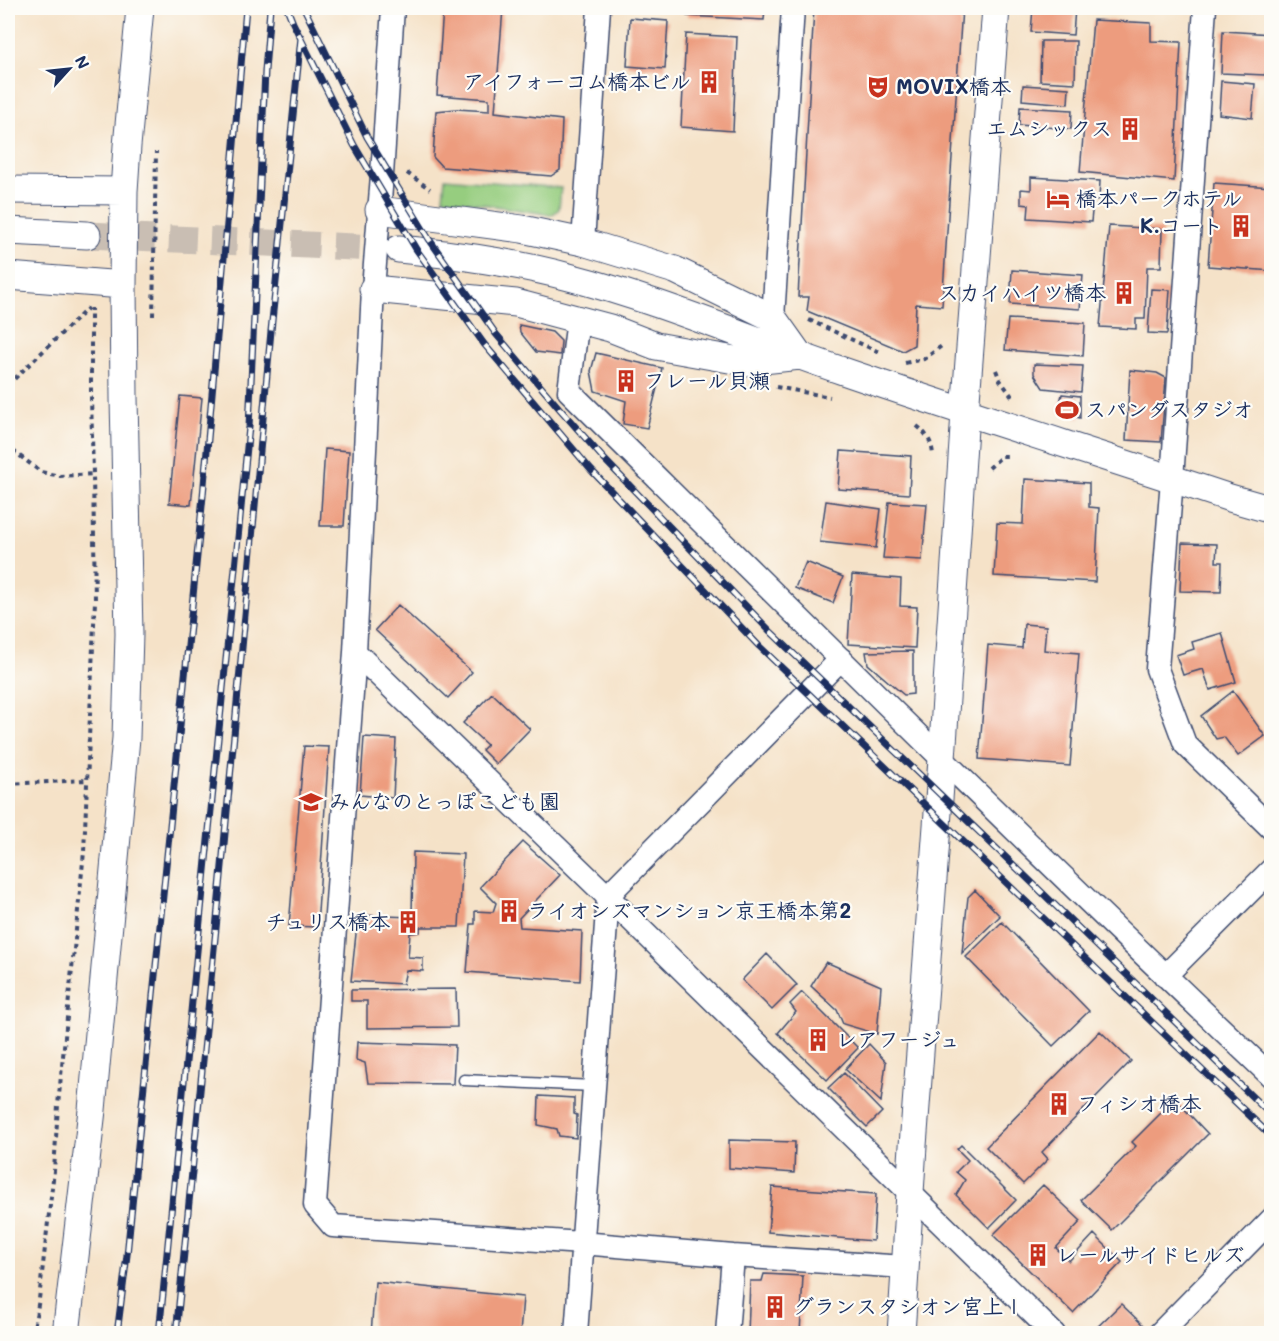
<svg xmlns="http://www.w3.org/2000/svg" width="1279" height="1341" viewBox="0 0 1279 1341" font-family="Mali,'Klee One',sans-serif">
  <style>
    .green { fill: #96cd7f; stroke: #587e6e; stroke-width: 1.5 }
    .building { fill: #ed9c7e }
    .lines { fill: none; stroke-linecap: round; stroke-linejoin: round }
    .tertiary-tunnel { stroke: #c9beb3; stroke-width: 27; stroke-dasharray: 27 14; stroke-linecap: butt }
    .service-casing { stroke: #3c4a6e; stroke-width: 13 }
    .minor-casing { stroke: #3c4a6e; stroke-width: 25 }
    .tertiary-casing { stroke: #3c4a6e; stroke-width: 29 }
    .path { stroke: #3c4a6e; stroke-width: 4; stroke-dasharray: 4.5 4.5; stroke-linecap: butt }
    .service { stroke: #fff; stroke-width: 10 }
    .minor { stroke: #fff; stroke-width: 22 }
    .tertiary { stroke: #fff; stroke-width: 27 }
    .rail-casing { stroke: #1b2f5e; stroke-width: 7 }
    .rail { stroke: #fdfcf7; stroke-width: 4.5; stroke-dasharray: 14; stroke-linecap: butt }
    .labels { text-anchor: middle; stroke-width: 4.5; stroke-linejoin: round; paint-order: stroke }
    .poi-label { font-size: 21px; font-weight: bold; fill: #1b2f5e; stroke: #fdfcf7; text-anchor: start }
  </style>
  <rect width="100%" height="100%" fill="#fdfcf7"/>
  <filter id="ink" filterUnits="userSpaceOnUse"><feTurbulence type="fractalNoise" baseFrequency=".0167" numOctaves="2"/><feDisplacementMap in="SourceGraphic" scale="12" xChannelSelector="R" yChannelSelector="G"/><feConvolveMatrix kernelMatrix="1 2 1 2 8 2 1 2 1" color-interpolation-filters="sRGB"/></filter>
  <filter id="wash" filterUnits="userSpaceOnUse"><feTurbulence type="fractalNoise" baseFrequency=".008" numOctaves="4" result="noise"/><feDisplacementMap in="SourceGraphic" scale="24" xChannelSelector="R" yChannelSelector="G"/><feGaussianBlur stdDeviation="1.35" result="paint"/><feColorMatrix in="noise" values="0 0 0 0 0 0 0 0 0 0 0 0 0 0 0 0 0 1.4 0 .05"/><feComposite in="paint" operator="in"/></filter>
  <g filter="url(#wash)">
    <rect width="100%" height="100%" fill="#f5e2c8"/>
    <path class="green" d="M445,178l116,10 -2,21 -7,6 -109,-17z"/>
    <g id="blocks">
      <path class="building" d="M443,8h60l-8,104 67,8 -2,50 -9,6 -109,-9 -9,-10 3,-46 20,-2 33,2v-12l-52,-4z
        M687,8h78l-1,12 -77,-4z
        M814,8h148l-20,298 -26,-2 -2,41 -11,6 -96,-40 2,-14h-11z
        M1033,8h42l-2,27 -42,-3z
        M630,18l38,3 -3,48 -38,-3z
        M1093,20l58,3v18l30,1 -7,139 -94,-9z
        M1223,31l49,3v32h-5l-2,9 -44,-2z
        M686,34l51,3 -4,94 -52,-4z
        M1041,41h35l-1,42 -35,-2z
        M1221,81l34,3 -3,34 -33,-4z
        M1023,85l46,3 -1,16 -46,-4z
        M1020,107l52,3 -1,19 -52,-4z
        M1031,177l69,4 -1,18 -6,2 -2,21 -63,-4 1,-13 -8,-1v-15l10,1z
        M1214,183l58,4v84l-64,-5z
        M1109,226l53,3 -1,38h-14l-2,52h-9v10l-36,-2z
        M1012,270l71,5 -3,34 -70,-5z
        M1151,289l19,1 -3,44 -19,-1z
        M1008,319l77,4 -2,33 -78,-6z
        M519,325l33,7 9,9 -1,14 -24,-3 -16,-20z
        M596,353l66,15 -15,60 -24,-4 3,-23 -31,-10 -4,-20z
        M1034,364l49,2 -2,26 -38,-4 -9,-14z
        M1130,370l27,3 9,5 -5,64 -35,-2z
        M1062,394l18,2v22l-22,-6z
        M180,396l22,2 -11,107 -22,-2z
        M325,449l24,2 -5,75h-24z
        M841,451l70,5 -2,38 -71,-5z
        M1025,479l64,4v24l10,1 -4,74 -101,-6 3,-53 26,1z
        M826,501l55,8 -5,39 -56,-6z
        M889,502l38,2 -5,56 -39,-2z
        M1182,543l35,1 -1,18h6l-1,30 -41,-1z
        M806,562l37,15 -10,26 -38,-15z
        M852,575l49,4 -1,27 17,1 -2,41 -67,-4z
        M398,605l74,67 -24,26 -73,-68z
        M1024,624l22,2 -2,24 35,3 -9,113 -91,-7 9,-114 34,3z
        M1222,633l14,49 -26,8 -7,-21 -20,6 -7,-20 18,-6 -2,-7z
        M913,651v43l-9,1 -36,-31 -2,-12z
        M1233,691l32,45 -27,20 -14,-19 -8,2 -15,-23z
        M492,693l38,36 -34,35 -14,-14 5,-5 -24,-22z
        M364,737l32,2 -3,59 -33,-3z
        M304,746l25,1 -12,180 -28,-1z
        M523,842l37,33 -41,43 1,9 62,4 -2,50 -113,-9 4,-48h4v-13l18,1 3,-9 -16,-16z
        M413,852l50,2 -4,73h-39v5l-10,1 -2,24 15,1v13l-17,-1 -3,14 -52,-3 7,-66 54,2z
        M975,890l25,26 -38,37 6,-56z
        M1002,922l87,89 -36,35 -87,-89z
        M767,954l30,31 -25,25 -30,-30z
        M826,962l55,24 -4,48 -34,-10 -6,-14 -26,-24z
        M456,989l1,38 -90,1v-27h-16v-11z
        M802,992l56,56 -31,32 -49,-47 18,-21 -6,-8z
        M1100,1031l31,30 -89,91 6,7 -25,25 -37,-37z
        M357,1042l98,3 -2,39 -85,-1 -3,-20 -9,-3z
        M869,1044l17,18 -5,40 -36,-33z
        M844,1073l38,39 -15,15 -39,-39z
        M539,1096l35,2v16l3,1 -1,23 -17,-2 -2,-7 -19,-4z
        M1175,1099l33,35 -96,96 -31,-30 55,-54 -4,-4z
        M729,1140l66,2 -1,31 -65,-5z
        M961,1145l55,55 -27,28 -33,-33 9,-15 -9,-8 12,-12 -11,-11z
        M1043,1185l38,36 -25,27 13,13 25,-27 28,28 -49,51 -80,-78z
        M772,1187l104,7 -3,47 -105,-9z
        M764,1274l39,2 -3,58h-52l2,-53h12z
        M375,1282l148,15 -3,37h-149z
        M1121,1304l23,22 -8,8h-46z"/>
    </g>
  </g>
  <g filter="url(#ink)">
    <use href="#blocks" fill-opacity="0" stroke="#3c4a6e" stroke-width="1.5"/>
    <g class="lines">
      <path class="tertiary-tunnel" d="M87,235l312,14"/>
      <g class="service-casing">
        <path id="service" d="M464,1080l130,6"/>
      </g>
      <g class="minor-casing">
        <path id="minor" d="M393,8l-11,167 -9,114 -18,363 -40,553 18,21 249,17 151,13 173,11
          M1205,8l-33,471 -15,190 28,75 87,85
          M583,242l16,-234
          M773,318l20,-310
          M578,319l-9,72c233,230 465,461 703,686
          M355,652l253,245 446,437
          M1165,976l107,-107
          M576,1334l32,-437 9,-11 224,-227
          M727,1334l6,-78
          M1159,1334l113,-115"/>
      </g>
      <g class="tertiary-casing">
        <path id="tertiary" d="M8,190l116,1
          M8,231l79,4
          M399,249c59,6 113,13 170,28 93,24 182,63 274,94 128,44 258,84 387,127l42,12
          M8,276l115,9
          M373,289l143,14 94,25 46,18 90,16 54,-6 -27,-38 -98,-48 -92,-28 -61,-13 -143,-19
          M66,1334l26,-224 34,-372 3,-104 -5,-236 -1,-113 1,-94 3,-45 13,-138
          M901,1334l12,-188 29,-387 23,-346 31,-405"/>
      </g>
      <path class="path" d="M407,173l23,16
        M153,316l3,-164
        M809,320l70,32
        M905,363l19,-4 19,-14
        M996,370l4,10 14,19
        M8,385l80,-77
        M776,387l54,10
        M917,426c10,8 15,16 16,29
        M8,443l4,7 29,22 19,4 33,-2
        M989,468l13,-12h8
        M8,784l79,-4
        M33,1334l6,-35 15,-128 4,-66 26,-253 11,-251 -2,-127 -2,-77v-89"/>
      <use href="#service" class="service"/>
      <use href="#minor" class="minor"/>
      <use href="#tertiary" class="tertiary"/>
      <g class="rail-casing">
        <path id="rail" d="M287,8l6,15 61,122 62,104 68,95 107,126 168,176 513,491
          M304,8l63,129 62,102 67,95 63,74 44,50 167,173 253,243 249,242
          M117,1334l10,-79 76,-759 43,-488
          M159,1334l90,-907 16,-356 5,-63
          M176,1334l44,-446 51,-557 30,-294"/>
      </g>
      <use href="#rail" class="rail"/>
    </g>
  </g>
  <defs>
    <g id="building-bare" transform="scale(1.8)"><path d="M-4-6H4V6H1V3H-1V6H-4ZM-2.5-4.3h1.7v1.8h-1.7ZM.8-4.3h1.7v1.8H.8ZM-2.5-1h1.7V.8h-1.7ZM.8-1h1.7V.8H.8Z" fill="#c8321e" stroke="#fdfcf7" stroke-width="2.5" paint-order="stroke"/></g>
    <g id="theatre-bare" transform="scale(1.8)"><path d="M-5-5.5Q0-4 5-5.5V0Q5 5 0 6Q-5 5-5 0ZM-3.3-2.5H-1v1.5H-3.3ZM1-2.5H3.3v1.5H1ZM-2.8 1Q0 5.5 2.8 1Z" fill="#c8321e" stroke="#fdfcf7" stroke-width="2.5" paint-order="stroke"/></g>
    <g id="hotel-bare" transform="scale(1.8)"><path d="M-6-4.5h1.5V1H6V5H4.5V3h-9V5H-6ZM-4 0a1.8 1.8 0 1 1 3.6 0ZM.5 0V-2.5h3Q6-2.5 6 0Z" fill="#c8321e" stroke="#fdfcf7" stroke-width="2.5" paint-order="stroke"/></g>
    <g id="stadium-bare" transform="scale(1.8)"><path d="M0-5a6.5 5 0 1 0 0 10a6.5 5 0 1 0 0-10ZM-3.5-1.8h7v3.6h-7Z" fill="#c8321e" stroke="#fdfcf7" stroke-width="2.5" paint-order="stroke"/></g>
    <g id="school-bare" transform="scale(1.8)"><path d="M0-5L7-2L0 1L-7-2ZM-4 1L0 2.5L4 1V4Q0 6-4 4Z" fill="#c8321e" stroke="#fdfcf7" stroke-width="2.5" paint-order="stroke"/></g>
  </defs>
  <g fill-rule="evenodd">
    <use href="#building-bare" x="709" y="82"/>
    <use href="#theatre-bare" x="878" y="87"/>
    <use href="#building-bare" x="1130" y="129"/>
    <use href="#hotel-bare" x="1058" y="199"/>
    <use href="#building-bare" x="1241" y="226"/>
    <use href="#building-bare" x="1124" y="293"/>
    <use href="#building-bare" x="626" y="381"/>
    <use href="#stadium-bare" x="1067" y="410"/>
    <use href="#school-bare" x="311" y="802"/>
    <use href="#building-bare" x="509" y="911"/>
    <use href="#building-bare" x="408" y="922"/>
    <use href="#building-bare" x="818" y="1040"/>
    <use href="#building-bare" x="1059" y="1104"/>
    <use href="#building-bare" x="1038" y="1255"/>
    <use href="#building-bare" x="775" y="1307"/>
  </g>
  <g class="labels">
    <g class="poi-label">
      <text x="691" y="89" text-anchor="end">アイフォーコム橋本ビル</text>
      <text x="896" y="94">MOVIX橋本</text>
      <text x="1112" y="136" text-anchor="end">エムシックス</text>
      <text x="1076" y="206">橋本パークホテル</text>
      <text x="1223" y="233" text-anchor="end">K.コート</text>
      <text x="1106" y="300" text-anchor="end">スカイハイツ橋本</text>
      <text x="644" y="388">フレール貝瀬</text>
      <text x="1085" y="417">スパンダスタジオ</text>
      <text x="329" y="809">みんなのとっぽこども園</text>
      <text x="527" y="918">ライオンズマンション京王橋本第2</text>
      <text x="390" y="929" text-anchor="end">チュリス橋本</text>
      <text x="836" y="1047">レアフージュ</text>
      <text x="1077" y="1111">フィシオ橋本</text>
      <text x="1056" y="1262">レールサイドヒルズ</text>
      <text x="793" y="1314">グランスタシオン宮上Ⅰ</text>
    </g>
  </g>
  <rect width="1279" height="1341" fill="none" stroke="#fdfcf7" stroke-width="30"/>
  <g transform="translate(69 69) rotate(63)" stroke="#fdfcf7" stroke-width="4.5" paint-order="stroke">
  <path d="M0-4.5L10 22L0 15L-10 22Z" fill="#1b2f5e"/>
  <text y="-9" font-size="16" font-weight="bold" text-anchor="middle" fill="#1b2f5e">N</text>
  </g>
</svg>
